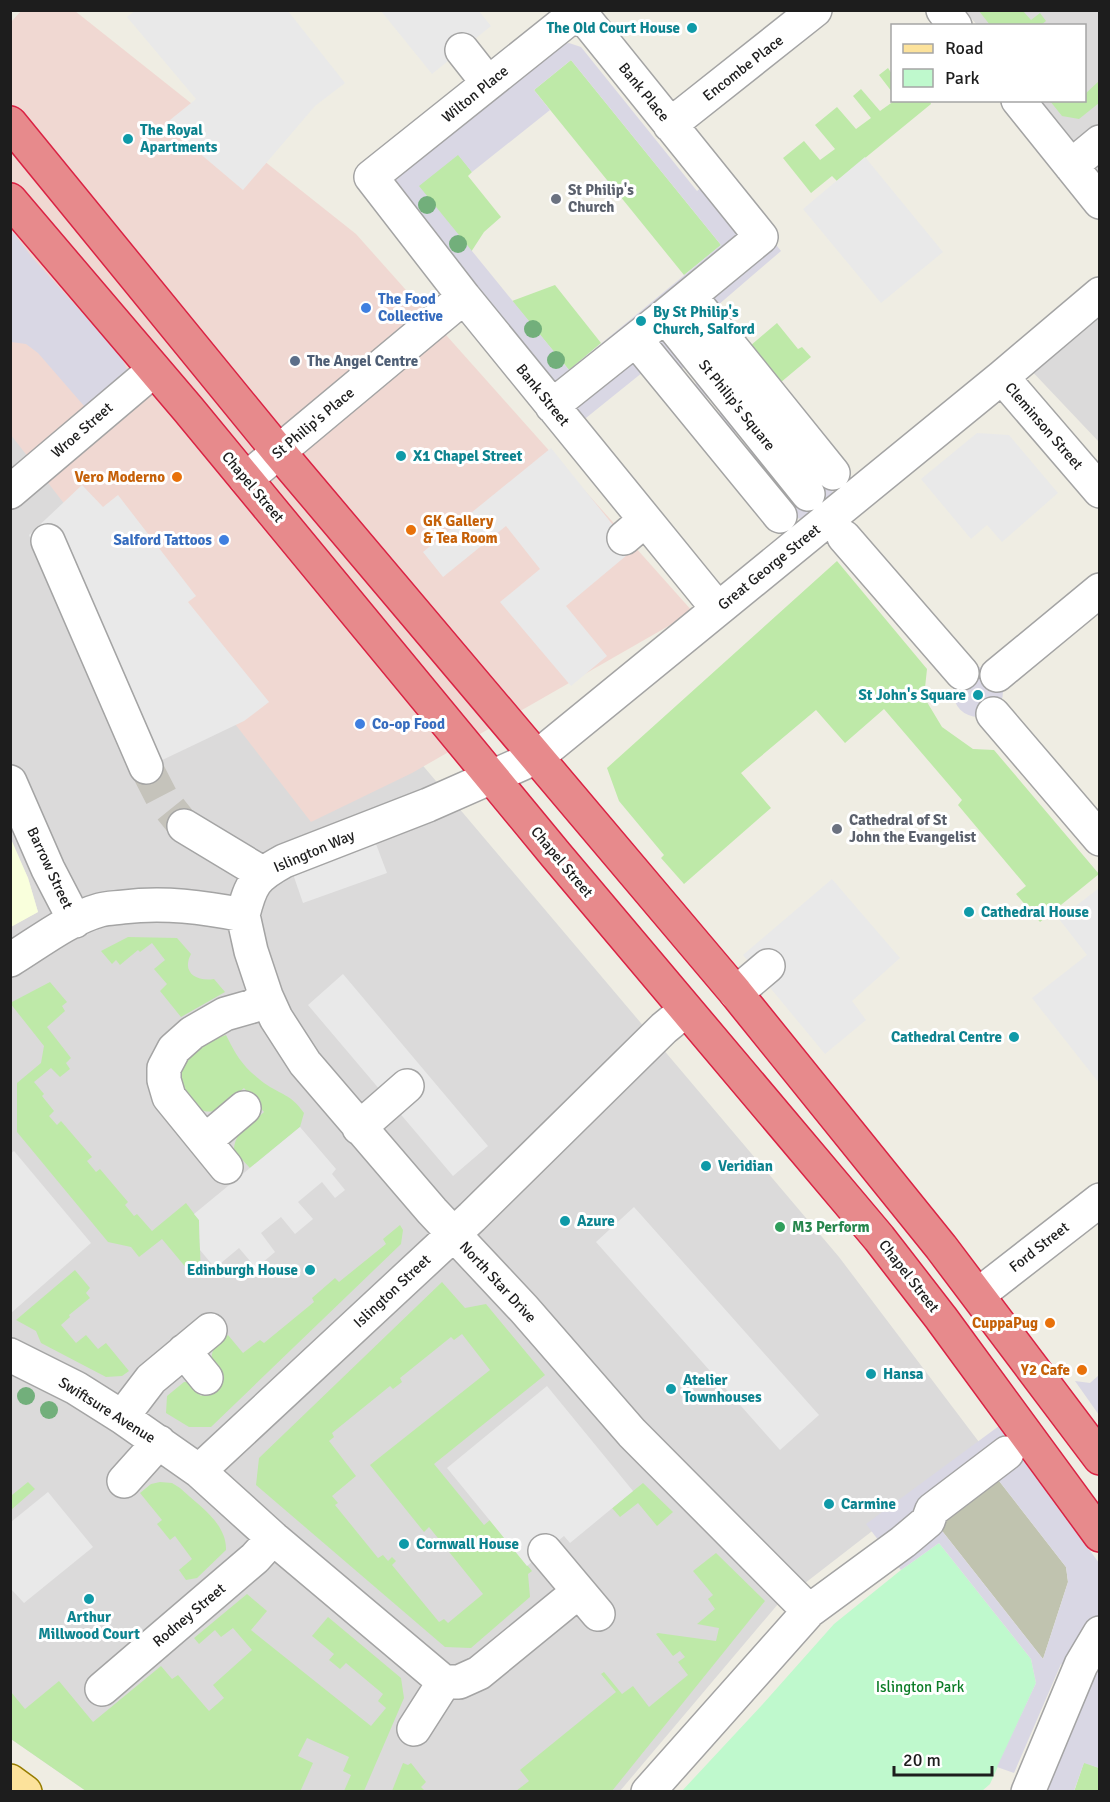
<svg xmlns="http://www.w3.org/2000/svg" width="1110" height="1802" viewBox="0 0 1110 1802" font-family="Signika,sans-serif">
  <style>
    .residential { fill: #dbdada }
    .commercial { fill: #f0d8d2 }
    .education { fill: #f9ffdc }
    .construction { fill: #c0c3af }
    .grass { fill: #bee9a8; fill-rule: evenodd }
    .park { fill: #bff9cd }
    .parking { fill: #e9e9e9 }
    .plaza { fill: #d9d7e4; fill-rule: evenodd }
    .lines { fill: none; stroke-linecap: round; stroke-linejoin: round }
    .minor-tunnel { stroke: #c5c3bb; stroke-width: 33; stroke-dasharray: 33 16; stroke-linecap: butt }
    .minor-casing { stroke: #a4a4a4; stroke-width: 36 }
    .major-casing { stroke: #977d00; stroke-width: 36 }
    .highway-casing { stroke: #da2344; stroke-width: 36 }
    .minor { stroke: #fff; stroke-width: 33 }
    .major { stroke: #fce29b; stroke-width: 33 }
    .highway { stroke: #e78a8c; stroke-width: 33 }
    .tree { fill: #72af7b }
    .culture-dot { fill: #0f9aa8; stroke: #fff; stroke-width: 2 }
    .worship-dot { fill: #6b7280; stroke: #fff; stroke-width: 2 }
    .shop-dot { fill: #3f7fe0; stroke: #fff; stroke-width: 2 }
    .service-dot { fill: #5c6f8a; stroke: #fff; stroke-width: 2 }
    .food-dot { fill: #e8710a; stroke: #fff; stroke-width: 2 }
    .leisure-dot { fill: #2e9e5b; stroke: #fff; stroke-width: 2 }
    .labels { text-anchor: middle; stroke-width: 6; stroke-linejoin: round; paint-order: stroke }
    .culture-label { font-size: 15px; font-weight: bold; fill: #0d838f; stroke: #fff; text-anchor: start }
    .street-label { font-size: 15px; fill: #1d1d1d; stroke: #fff }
    .worship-label { font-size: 15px; font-weight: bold; fill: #5b616d; stroke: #fff; text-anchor: start }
    .shop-label { font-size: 15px; font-weight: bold; fill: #366cbe; stroke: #fff; text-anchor: start }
    .service-label { font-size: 15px; font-weight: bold; fill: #4e5e75; stroke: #fff; text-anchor: start }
    .food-label { font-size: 15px; font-weight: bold; fill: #c56008; stroke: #fff; text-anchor: end }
    .leisure-label { font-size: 15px; font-weight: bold; fill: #27864d; stroke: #fff; text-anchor: start }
    .park-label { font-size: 15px; fill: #0b7c26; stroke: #fff }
  </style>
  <rect width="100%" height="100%" fill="#efede3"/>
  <path class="residential" d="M965,11h134v172l-62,-82 47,-1v-74l-107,-1z
    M10,260l387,475 442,522 143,189 -204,158 -158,187h-534l-75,-52 -1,-812 28,-15 -10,-34 -18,-39z
    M1099,301v141l-72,-76z"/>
  <path class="commercial" d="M21,11h54l281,223 337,378 -281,161 -101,49 -300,-387v-413z"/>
  <path class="education" d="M11,839l17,39 10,34 -27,15z"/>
  <path class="construction" d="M996,1477l70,90 2,15 -25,77 -104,-132z"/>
  <path class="grass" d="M979,11h44l8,9 9,-7 6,8 -5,4h-51z
    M571,60l150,185 -37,30 -150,-185z
    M888,68l4,6v18l-13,-17z
    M1099,81v22l-20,16 -17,-3 -12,-15 34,-1 1,-6z
    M861,89l19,22 14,-10h36l1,3 -94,77 -5,-5 -21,17 -28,-35 21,-17 16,19 15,-11 -20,-24 22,-18 19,22 15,-11 -18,-22z
    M458,154l14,18 -4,4 33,41 -17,15 -13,20 -53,-66z
    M555,285l46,58 -32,27 -57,-69z
    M777,323l21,26 4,-2 9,10 -37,31 -31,-36z
    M837,561l90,108 -3,28 18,30 31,22 21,1 105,124 -59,48 -24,-28 10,-8 -68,-81 4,-5 -78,-91 -39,34 -29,-33 -75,63 30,35 -87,76 -23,-26 3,-3 -45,-54 -12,-33z
    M128,937l49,1 14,16c-10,19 6,28 23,25l11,13 -44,25 -21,-26 7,-7 -13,-15 11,-9 -13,-17 -12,9 -2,-2 -18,15 -4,-5 -4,4 -11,-13z
    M50,982l17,20 -5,4 3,5 -18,16 24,31 -5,5 4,6 -10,8 -9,-9 -17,14 10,12 -2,2 12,15 -5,5 8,9 4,-4 31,36 -5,4 9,11 4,-3 28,33 -3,3 9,11 3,-2 15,17 34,-28 13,17 2,58 -8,-2 -31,-37 -23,18 -8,-10 -23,-5 -91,-110v-49l24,-20 3,-17 -34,-43z
    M226,1035c11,22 17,32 38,48 17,12 27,11 40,30l-4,14 -50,41 -16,-17c0,-20 17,-26 30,-39l-20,-24c-8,7 -16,17 -25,21 -24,13 -47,-26 -34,-46 9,-13 27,-23 41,-28z
    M400,1225l3,5 -2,14 -190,183h-22l-23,-14 1,-17 17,-14h5l12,14 21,-18c-15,-21 -14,-27 6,-43l15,18 17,-13 4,3 50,-41 -2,-4 23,-20 4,4 47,-38 -3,-5z
    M75,1270l15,18 -4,5 4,5 -21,17 1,2 -9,8 15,18 10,-8 12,14 8,-6 23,28 -7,5 -16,1 -65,-34 -5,-12 -20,-11z
    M442,1282l23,26 21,-4 59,71 -111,89 50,61 6,-5 42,51 -4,3 2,23 -59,51 -26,-1 -189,-162 3,-27zM462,1334l28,36 -120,95 54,67 5,-5 54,67 -35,29 -4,-4 -5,3 -47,-57 4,-4 -4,-4 -4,4 -5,-6 -5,3 -43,-53 3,-2 -6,-7 24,-20 -27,-35 5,-4 -2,-4 58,-47 3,3 9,-7 -2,-4 51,-41 3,3z
    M28,1482l7,7 -24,21v-17l1,2z
    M160,1482l12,1 8,5c18,17 47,35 46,62l-29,28 -11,2 -7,-10 13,-11 -17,-23 -5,4 -13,-16 5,-4 -22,-27 11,-9z
    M643,1483l30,29 -16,14 -19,-23 -18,14 -8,-9z
    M716,1553l49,48 -153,190h-96l13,-10 -9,-11 96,-78 -15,-18 3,-2 18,22 11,-8 16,21 39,-32 -10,-13 7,-5 -5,-6 -7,5 -17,-22 2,-1 58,8 3,-13 -22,-4 18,-15 -7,-10 5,-4 -20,-24z
    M247,1594l20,17 -16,19 120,96 15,-18 -8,-7 5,-7 -37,-31 -6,6 -11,-9 5,-6 -22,-18 16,-19 73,61 3,20 -40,93h-20l7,-16 -8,-4 6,-14 -42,-19 -9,18 15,7 -13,29 -214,-1 -75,-52v-47l14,17 34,-28 34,41 68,-56 11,13 6,-4 31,36 15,-13 -11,-13 39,-35 -19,-22 -12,9 -6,-7 -16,14 -5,-6z
    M1084,1762l15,6v23l-25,1z
    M403,1763l5,2 3,-2 15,19 -5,5 4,4h-33z"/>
  <path class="park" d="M939,1543l92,116 5,24 -46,101 -8,7 -301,1 81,-87 72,-81 67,-54z"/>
  <path class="parking" d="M136,10l152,1 57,72 -30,23 -72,84 -78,-66 31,-25 -69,-82z
    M381,11h98l12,15 -59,48z
    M865,157l78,95 -62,51 -78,-94z
    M977,433l32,2 49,58 -56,49 -15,-17 -16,14 -50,-60z
    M551,448l82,102 -67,56 41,50 -36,30 -71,-84 40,-33 -34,-43 -63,51 -20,-25z
    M82,485l21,22 15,-12 78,101 -8,6 81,100 -25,19 -111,53 -104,-239z
    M376,844l11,29 -84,30 -10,-29z
    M832,879l68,79 -48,43 14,19 -41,34 -82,-99z
    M1099,888v195l-67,-85 55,-43 -28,-36z
    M343,974l145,172 -35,30 -145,-171z
    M300,1127l36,42 -4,5 13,16 -10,8 -13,-16 -24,20 15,17 -18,15 -14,-17 -20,16 14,19 -19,16 -17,-20 -24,20 -15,-18 -1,-30 -5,-6z
    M14,1151l77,92 -80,70 -1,-159z
    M634,1207l185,208 -39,35 -184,-208z
    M547,1386l86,105 -63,52 -6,-7 -37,30 -80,-98z
    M48,1492l45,55 -69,56 -13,-14v-67z"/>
  <path class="plaza" d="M569,43l12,4 116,144 22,-18 62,78 -71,61 122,171 1,15 -24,21 -20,-1 -141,-150 -72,58 -181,-244 5,-8 160,-129zM571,60l150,185 -152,125 -150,-184 39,-31 14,17 78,-62 -16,-20zM685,366l13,15 -3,3 12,14 2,-1 12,15 -9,8 -37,-46zM736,432l15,17 -3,2 12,15 3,-2 15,17 -9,7 -40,-50z
    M10,228l22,29 89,99 7,16 -37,42 -53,-61 -12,-9 -15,-2z
    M953 692a25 25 0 1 1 50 0a25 25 0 1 1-50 0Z
    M1099,1375v40l-24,-34 15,2z
    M999,1426l100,137v205l-15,-5 -10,28h-26v-1l45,-114 -32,-12 -47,109 -17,-6 39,-84 -5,-24 -92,-116 -38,27 -35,-46zM996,1477l70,90 2,15 -25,77 -104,-132z"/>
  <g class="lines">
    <path class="minor-tunnel" d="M146,767l17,33 21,26"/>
    <g class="minor-casing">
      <path id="minor" d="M578,10l183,227 -96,79
        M580,10l-209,167 93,120 254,312
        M943,10l12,16
        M462,50l26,33
        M1018,100l82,102
        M670,125l145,-115
        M1071,166l29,-24
        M690,296l143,177
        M636,340l144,176
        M1002,377l98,114
        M552,406l113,-90 143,178
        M246,479l218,-182
        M10,492l144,-122
        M844,537l118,136
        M624,538l21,-18
        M48,541l98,226
        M997,675l103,-85
        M993,714l107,125
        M10,782l38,87 27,52
        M184,826l78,47
        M243,915l8,36 15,45 10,22 29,45 127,148 92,98 108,124 177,178
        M10,960c28,-17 58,-41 90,-50 7,-2 16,-2 23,-3 41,-5 80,0 120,8 8,-32 12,-38 41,-54l144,-56 109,-48 465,-380 98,-83
        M736,993l32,-27
        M359,1128l48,-42
        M205,1141l39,-33
        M226,1167l-57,-70 -5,-17v-12l10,-19 18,-16 33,-19 28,-8 13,-10
        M978,1295l122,-95
        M184,1351l22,27
        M10,1355l66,33 46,29 77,54 74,67 171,144h15l20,-9 99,-81
        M122,1417l29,-38 59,-49
        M199,1471l273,-254 192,-189 22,-18
        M124,1481l35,-39
        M545,1551l53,63
        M102,1689l153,-131 18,-20
        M414,1729l30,-47
        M648,1792l161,-181 94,-69 25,-21 4,-11 75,-57
        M1028,1792l53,-127 19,-32"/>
    </g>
    <g class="major-casing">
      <path id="major" d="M10,1781l15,11"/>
    </g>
    <g class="highway-casing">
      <path id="highway" d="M10,123l268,328 458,542 205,254 159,211
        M10,200l178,209 368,446 323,383 62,80 159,217"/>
    </g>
    <use href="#minor" class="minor"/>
    <use href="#major" class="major"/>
    <use href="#highway" class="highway"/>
  </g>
  <g class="tree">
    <circle cx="427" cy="205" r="9"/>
    <circle cx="458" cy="244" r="9"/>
    <circle cx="533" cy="329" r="9"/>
    <circle cx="556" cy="360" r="9"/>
    <circle cx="26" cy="1396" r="9"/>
    <circle cx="49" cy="1410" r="9"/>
  </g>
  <g class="culture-dot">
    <circle cx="692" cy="28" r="6"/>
    <circle cx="128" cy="139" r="6"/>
    <circle cx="641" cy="321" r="6"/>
    <circle cx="401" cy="456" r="6"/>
    <circle cx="978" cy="695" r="6"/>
    <circle cx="969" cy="912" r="6"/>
    <circle cx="1014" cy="1037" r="6"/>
    <circle cx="706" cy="1166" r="6"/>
    <circle cx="565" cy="1221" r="6"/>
    <circle cx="310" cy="1270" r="6"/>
    <circle cx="871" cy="1374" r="6"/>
    <circle cx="671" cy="1389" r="6"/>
    <circle cx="829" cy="1504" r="6"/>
    <circle cx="404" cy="1544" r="6"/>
    <circle cx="89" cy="1599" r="6"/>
  </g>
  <g class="worship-dot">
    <circle cx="556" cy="199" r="6"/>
    <circle cx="837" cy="829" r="6"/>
  </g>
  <g class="shop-dot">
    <circle cx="366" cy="308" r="6"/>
    <circle cx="224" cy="540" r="6"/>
    <circle cx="360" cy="724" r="6"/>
  </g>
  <circle class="service-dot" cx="295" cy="361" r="6"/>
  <g class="food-dot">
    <circle cx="177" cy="477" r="6"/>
    <circle cx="411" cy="530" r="6"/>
    <circle cx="1050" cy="1323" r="6"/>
    <circle cx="1082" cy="1370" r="6"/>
  </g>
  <circle class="leisure-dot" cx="780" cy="1227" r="6"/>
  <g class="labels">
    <g class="culture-label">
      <text x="680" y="33" text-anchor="end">The Old Court House</text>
      <text x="140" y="135">The Royal<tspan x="140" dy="17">Apartments</tspan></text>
      <text x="653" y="317">By St Philip's<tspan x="653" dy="17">Church, Salford</tspan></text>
      <text x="413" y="461">X1 Chapel Street</text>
      <text x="966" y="700" text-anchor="end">St John's Square</text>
      <text x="981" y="917">Cathedral House</text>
      <text x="1002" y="1042" text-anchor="end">Cathedral Centre</text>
      <text x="718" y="1171">Veridian</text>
      <text x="577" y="1226">Azure</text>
      <text x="298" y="1275" text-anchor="end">Edinburgh House</text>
      <text x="883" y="1379">Hansa</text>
      <text x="683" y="1385">Atelier<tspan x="683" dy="17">Townhouses</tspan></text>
      <text x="841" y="1509">Carmine</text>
      <text x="416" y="1549">Cornwall House</text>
      <text x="89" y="1622" text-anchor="middle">Arthur<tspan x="89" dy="17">Millwood Court</tspan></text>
    </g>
    <g class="street-label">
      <text transform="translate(743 68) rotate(-38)" y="5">Encombe Place</text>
      <text transform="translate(644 92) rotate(51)" y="5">Bank Place</text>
      <text transform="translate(475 94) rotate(-39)" y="5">Wilton Place</text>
      <text transform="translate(543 395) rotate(51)" y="5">Bank Street</text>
      <text transform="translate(737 405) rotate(51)" y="5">St Philip's Square</text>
      <text transform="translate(313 423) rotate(-40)" y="5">St Philip's Place</text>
      <text transform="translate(1044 426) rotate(49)" y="5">Cleminson Street</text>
      <text transform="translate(82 430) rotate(-41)" y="5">Wroe Street</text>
      <text transform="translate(253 487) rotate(50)" y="5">Chapel Street</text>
      <text transform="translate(769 567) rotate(-39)" y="5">Great George Street</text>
      <text transform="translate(314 851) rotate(-23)" y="5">Islington Way</text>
      <text transform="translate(562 862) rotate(50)" y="5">Chapel Street</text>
      <text transform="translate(50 868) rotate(65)" y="5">Barrow Street</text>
      <text transform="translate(1039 1247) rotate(-38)" y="5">Ford Street</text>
      <text transform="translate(909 1276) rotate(52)" y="5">Chapel Street</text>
      <text transform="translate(498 1282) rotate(47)" y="5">North Star Drive</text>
      <text transform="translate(392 1291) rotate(-43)" y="5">Islington Street</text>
      <text transform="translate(107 1410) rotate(32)" y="5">Swiftsure Avenue</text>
      <text transform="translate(189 1615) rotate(-40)" y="5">Rodney Street</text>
    </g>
    <g class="worship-label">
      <text x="568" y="195">St Philip's<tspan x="568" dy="17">Church</tspan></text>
      <text x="849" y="825">Cathedral of St<tspan x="849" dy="17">John the Evangelist</tspan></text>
    </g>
    <g class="shop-label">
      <text x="378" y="304">The Food<tspan x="378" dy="17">Collective</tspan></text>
      <text x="212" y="545" text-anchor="end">Salford Tattoos</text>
      <text x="372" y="729">Co-op Food</text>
    </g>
    <g class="service-label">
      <text x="307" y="366">The Angel Centre</text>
    </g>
    <g class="food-label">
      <text x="165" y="482">Vero Moderno</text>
      <text x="423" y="526" text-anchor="start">GK Gallery<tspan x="423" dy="17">&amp; Tea Room</tspan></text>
      <text x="1038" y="1328">CuppaPug</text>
      <text x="1070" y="1375">Y2 Cafe</text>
    </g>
    <g class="leisure-label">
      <text x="792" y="1232">M3 Perform</text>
    </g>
    <g class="park-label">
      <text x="920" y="1692">Islington Park</text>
    </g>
  </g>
  <rect width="1110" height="1802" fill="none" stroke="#1d1d1d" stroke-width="24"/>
  <rect x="891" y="24" width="195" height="78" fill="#ffffff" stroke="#a5a5a5" stroke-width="1.5"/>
  <rect x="903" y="44" width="30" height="9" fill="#fce29b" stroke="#a5a5a5" stroke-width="1.5"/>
  <text x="945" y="54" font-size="18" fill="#1d1d1d">Road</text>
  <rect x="903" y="69" width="30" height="18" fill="#bff9cd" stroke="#a5a5a5" stroke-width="1.5"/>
  <text x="945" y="84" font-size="18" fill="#1d1d1d">Park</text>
  <path d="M894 1766v9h98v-9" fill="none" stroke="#1d1d1d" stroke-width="3"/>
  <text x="903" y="1766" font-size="18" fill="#1d1d1d" stroke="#ffffff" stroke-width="4.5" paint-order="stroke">20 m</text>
</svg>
